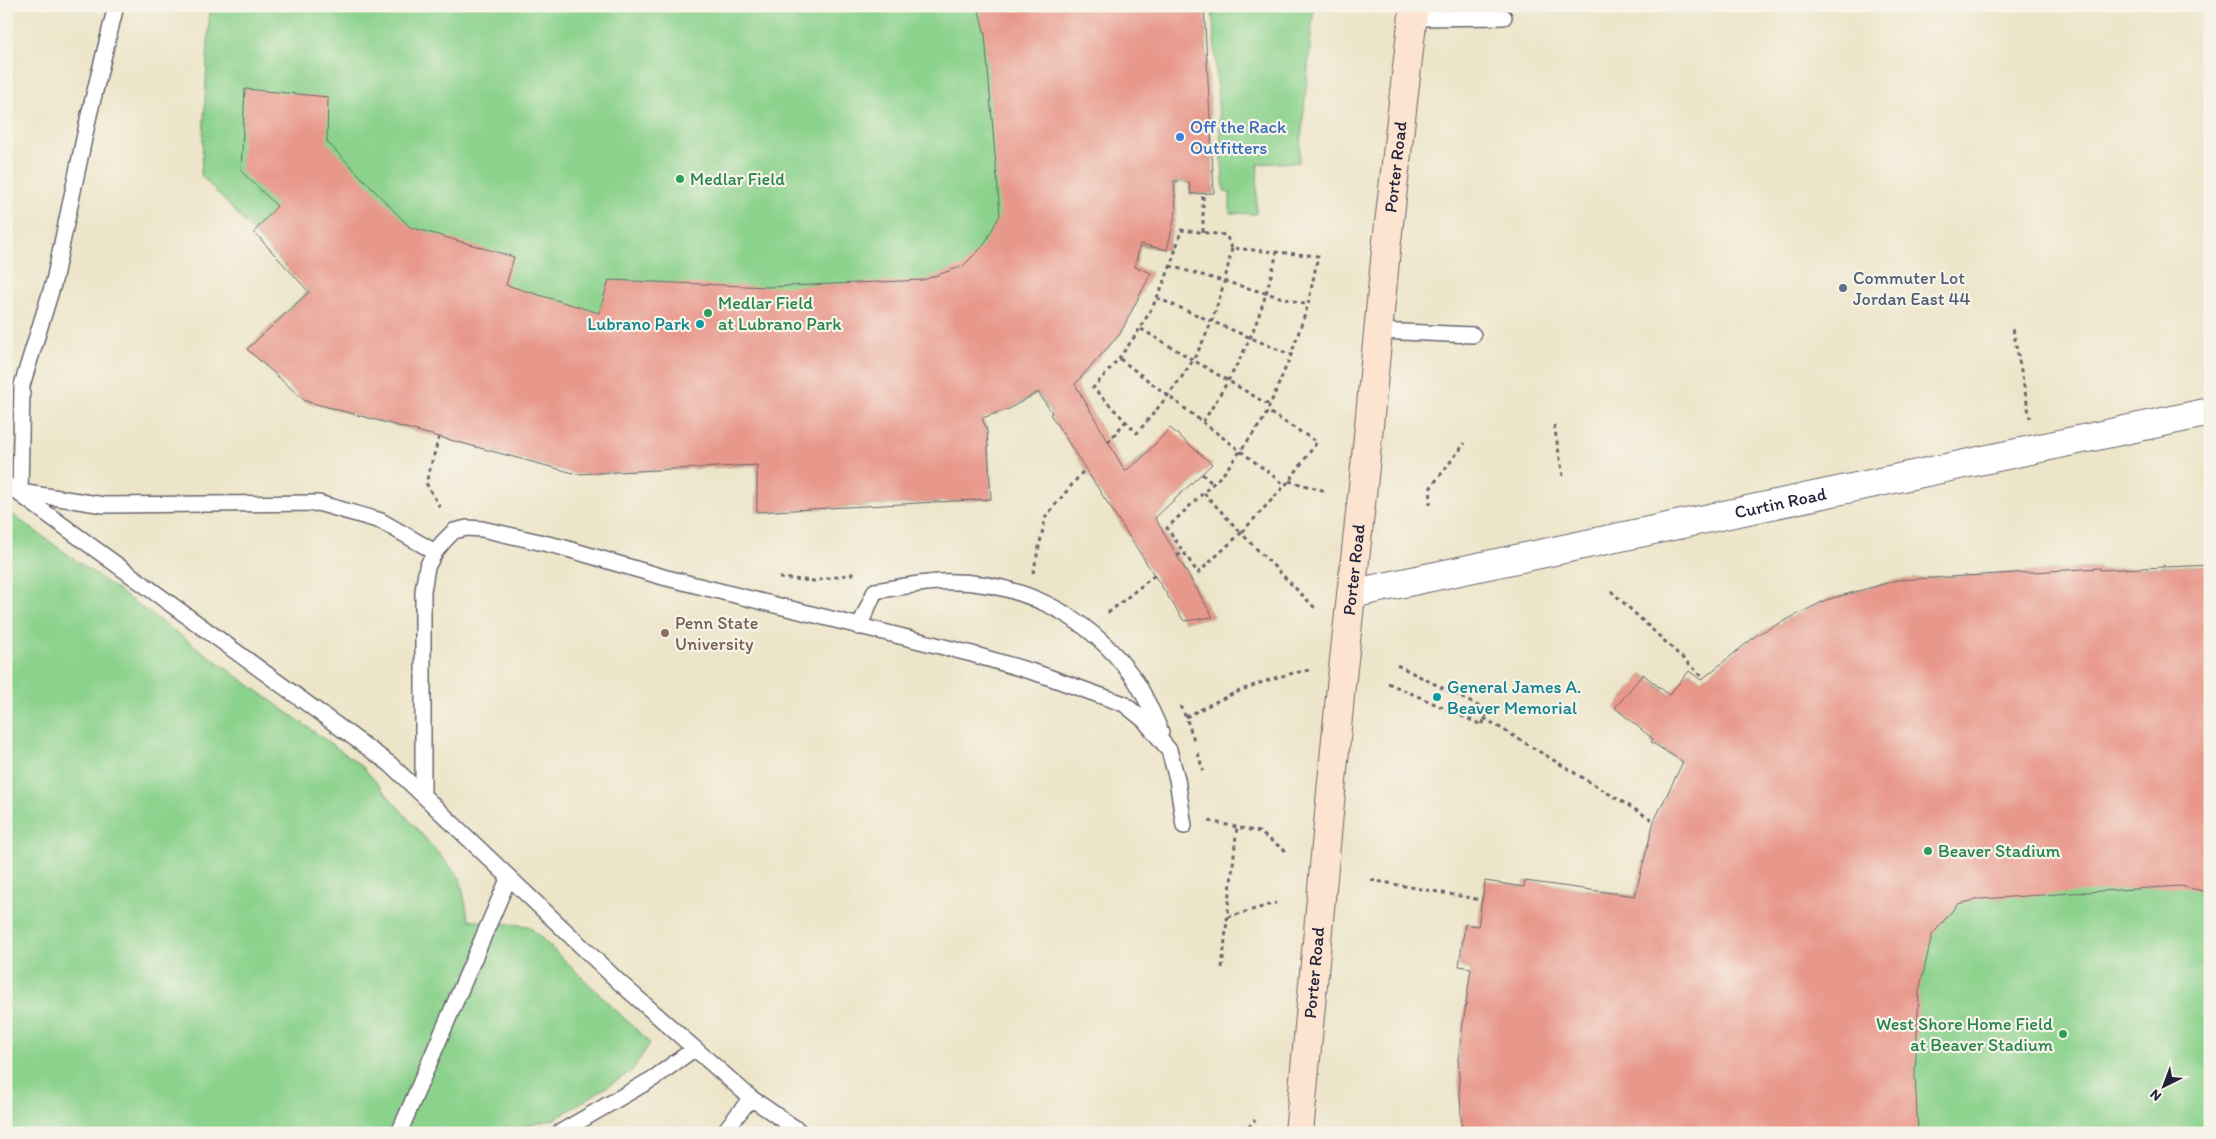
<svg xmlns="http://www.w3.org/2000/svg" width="2216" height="1139" viewBox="0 0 2216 1139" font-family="Itim,sans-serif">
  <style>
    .green { fill: #8bd28c; stroke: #567a64 }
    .building { fill: #e8988b }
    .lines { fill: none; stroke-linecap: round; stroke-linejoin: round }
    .lane-casing { stroke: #69666d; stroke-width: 18 }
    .street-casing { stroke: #69666d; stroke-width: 30 }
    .secondary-casing { stroke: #69666d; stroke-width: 30 }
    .path { stroke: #69666d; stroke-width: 3; stroke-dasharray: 4 4; stroke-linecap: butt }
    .lane { stroke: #fff; stroke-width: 15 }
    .street { stroke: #fff; stroke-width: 28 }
    .secondary { stroke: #fde4d1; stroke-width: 28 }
    .shop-dot { fill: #3f7fe0; stroke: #f7f3e8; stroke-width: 2 }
    .leisure-dot { fill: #2e9e5b; stroke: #f7f3e8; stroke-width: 2 }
    .service-dot { fill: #5c6f8a; stroke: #f7f3e8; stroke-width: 2 }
    .culture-dot { fill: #0f9aa8; stroke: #f7f3e8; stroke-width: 2 }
    .education-dot { fill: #8d6e63; stroke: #f7f3e8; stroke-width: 2 }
    .labels { text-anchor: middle; stroke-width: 4.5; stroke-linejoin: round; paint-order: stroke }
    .shop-label { font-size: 18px; fill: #366cbe; stroke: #f7f3e8; text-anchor: start }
    .street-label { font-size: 18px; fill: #22223b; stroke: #f7f3e8 }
    .leisure-label { font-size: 18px; fill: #27864d; stroke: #f7f3e8; text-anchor: start }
    .service-label { font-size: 18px; fill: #4e5e75; stroke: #f7f3e8; text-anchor: start }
    .culture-label { font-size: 18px; fill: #0d838f; stroke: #f7f3e8; text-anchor: end }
    .education-label { font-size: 18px; fill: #785e54; stroke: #f7f3e8; text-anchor: start }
  </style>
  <rect width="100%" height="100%" fill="#f7f3e8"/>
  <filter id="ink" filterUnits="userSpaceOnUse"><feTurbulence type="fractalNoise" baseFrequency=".02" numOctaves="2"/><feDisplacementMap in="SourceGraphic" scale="10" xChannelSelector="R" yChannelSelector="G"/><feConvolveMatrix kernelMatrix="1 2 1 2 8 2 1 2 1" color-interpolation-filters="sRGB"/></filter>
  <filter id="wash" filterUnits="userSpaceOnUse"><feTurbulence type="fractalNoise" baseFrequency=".0096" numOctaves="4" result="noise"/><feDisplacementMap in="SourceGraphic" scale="20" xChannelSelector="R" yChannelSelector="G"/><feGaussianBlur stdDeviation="1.12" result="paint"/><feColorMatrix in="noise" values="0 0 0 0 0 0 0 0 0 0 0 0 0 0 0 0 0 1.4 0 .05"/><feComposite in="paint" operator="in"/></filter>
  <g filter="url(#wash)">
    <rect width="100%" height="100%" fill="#ede5c9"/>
    <path class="green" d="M210,6h994l10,187 -23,1 -2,-12h-14l1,29 -9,39 -27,-5 -5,22 16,6 -31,61 -45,50 50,87 31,-27 56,20 -57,54 58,99 -29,4 -134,-207 1,-1 -13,-20 -29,16 -27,9 5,13 4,68 -234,13v-47l-180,9 -272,-73 -58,-52 61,-58 -107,-116z
      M1212,6h102l-15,156 -41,2 -2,50 -26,-1v-20l-6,-1z
      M6,510l356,256 98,112 9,42 60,6 121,117 -18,28 -77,48 -59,14h-490z
      M2163,565l4,2 43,-2v568h-748l-4,-74 13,-90 -12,-3 6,-42 13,2 7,-45 39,6 1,-6 110,15 19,-75 29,-58 -32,-21 2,-4 -38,-30 28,-34 27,21 19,-24 12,9 57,-46 68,-34 72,-20 202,-12v2l63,-3z"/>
    <g id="blocks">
      <path class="building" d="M978,6h226l10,187 -23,1 -2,-12 -15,-1 2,30 -9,39 -27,-6 -5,23 16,6 -31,61 -45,50 50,87 15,-11 30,-32 42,36 -57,54 58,99 -29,4 -134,-207 2,-1 -14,-21 -29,17 -27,9 5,13 4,68 -234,13v-47l-180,9 -272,-73 -58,-52 62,-57 -55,-60 23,-26 -36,-35 4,-82 83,8 -1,45 83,85 104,30 -8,28 93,28 10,-33 157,7 157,-7 40,-14 21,-21 16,-30 -15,-180z
        M2163,565l3,2 44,-2v331l-7,-5 -23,-5 -200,13 -22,5 -26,31 -13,57 -4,83 3,58h-456l-4,-74 13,-91 -12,-2 6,-42 13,2 7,-45 39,6 1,-6 110,15 19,-75 29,-59 -32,-20 2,-3 -38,-31 28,-34 26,21 20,-24 12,9 57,-46 68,-34 72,-20 202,-12v2l64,-3z"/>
    </g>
  </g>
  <g filter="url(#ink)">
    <use href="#blocks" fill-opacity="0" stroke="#69666d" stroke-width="1"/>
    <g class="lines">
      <g class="lane-casing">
        <path id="lane" d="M116,6l-27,109 -35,166 -32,104 -2,107 84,13 214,-2 63,18 54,31
          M1414,18l90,-1
          M1378,331l95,4
          M6,484l384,280 229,218 132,116 51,35
          M859,627l16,-36c21,-3 43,-8 64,-9 79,-3 148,32 194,95 12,17 20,37 28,55
          M423,795v-204l4,-24 8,-15 9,-11 10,-10 13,-3 15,1 79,18 102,30 309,77 68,20 84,30 20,16 25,30 8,29 7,47
          M399,1133l110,-256
          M559,1133l95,-55 40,-29
          M723,1133l28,-35"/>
      </g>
      <g class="street-casing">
        <g id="street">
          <path id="s1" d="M1351,594l859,-182"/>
        </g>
      </g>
      <g class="secondary-casing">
        <g id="secondary">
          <path id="s2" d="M1299,1133l41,-437 24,-219 22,-227 28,-244"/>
        </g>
      </g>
      <path class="path" d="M1203,232v-38
        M1232,248l-6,-13 -45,-5c-16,64 -43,110 -88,158l44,45c20,-24 40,-47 56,-73 20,-34 31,-73 39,-112l86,8 -10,49 -17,50 -27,64 -40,54 -57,55 31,45 43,-40 74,75
        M1170,266l138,39
        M1157,298l134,57
        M1141,329l128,76
        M2013,329l17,89
        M1120,359l165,126
        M1203,422c17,-27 34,-55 47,-84 12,-28 20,-57 27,-86
        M1554,425l9,51
        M439,437l-13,46 16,28
        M1108,442l18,-21
        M1202,474l11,10
        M1289,481l37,10
        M1204,493l37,40 48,-52 28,-39 -50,-31
        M1430,505l1,-18 34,-44
        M1177,556l6,-4
        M1033,573l13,-57 39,-47
        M779,578l35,3 43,-8
        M1611,591l93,87
        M1108,613l47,-38
        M1388,683l94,42 6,-14 -93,-47
        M1180,706l6,11 8,23
        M1186,717c40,-21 79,-40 124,-47
        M1484,718l170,103
        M1198,753l5,18
        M1209,821l50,11 27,19
        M1371,880l111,20
        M1228,917l48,-14
        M1222,968l15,-142
        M1243,1133l12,-13"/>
      <use href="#lane" class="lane"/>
      <use href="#street" class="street"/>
      <use href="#secondary" class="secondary"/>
    </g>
  </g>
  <circle class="shop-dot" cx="1180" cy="137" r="5"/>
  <g class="leisure-dot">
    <circle cx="680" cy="179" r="5"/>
    <circle cx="708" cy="313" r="5"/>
    <circle cx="1928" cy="851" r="5"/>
    <circle cx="2063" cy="1034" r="5"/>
  </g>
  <circle class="service-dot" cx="1843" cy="288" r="5"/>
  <g class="culture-dot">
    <circle cx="700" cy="324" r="5"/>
    <circle cx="1437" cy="697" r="5"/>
  </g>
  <circle class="education-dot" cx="665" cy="633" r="5"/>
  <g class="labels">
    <g class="shop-label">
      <text x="1190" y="133">Off the Rack<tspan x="1190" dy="21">Outfitters</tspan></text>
    </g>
    <g class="street-label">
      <text dy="6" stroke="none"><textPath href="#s2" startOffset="971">Porter Road</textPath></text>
      <text dy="6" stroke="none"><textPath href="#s1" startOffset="439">Curtin Road</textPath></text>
      <text dy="6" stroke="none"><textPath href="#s2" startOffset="566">Porter Road</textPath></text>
      <text dy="6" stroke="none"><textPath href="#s2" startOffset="161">Porter Road</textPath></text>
    </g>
    <g class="leisure-label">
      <text x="690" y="185">Medlar Field</text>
      <text x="718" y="309">Medlar Field<tspan x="718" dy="21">at Lubrano Park</tspan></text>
      <text x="1938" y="857">Beaver Stadium</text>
      <text x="2053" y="1030" text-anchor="end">West Shore Home Field<tspan x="2053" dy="21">at Beaver Stadium</tspan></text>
    </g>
    <g class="service-label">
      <text x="1853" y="284">Commuter Lot<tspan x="1853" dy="21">Jordan East 44</tspan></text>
    </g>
    <g class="culture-label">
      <text x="690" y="330">Lubrano Park</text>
      <text x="1447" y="693" text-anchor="start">General James A.<tspan x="1447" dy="21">Beaver Memorial</tspan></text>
    </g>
    <g class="education-label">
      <text x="675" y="629">Penn State<tspan x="675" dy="21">University</tspan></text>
    </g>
  </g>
  <rect width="2216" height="1139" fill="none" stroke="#f7f3e8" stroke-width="25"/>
  <g transform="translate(2164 1086) rotate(222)" stroke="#f7f3e8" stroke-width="4" paint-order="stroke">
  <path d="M0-4L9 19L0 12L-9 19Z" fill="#22223b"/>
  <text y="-8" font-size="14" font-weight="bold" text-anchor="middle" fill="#22223b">N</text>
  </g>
</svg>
